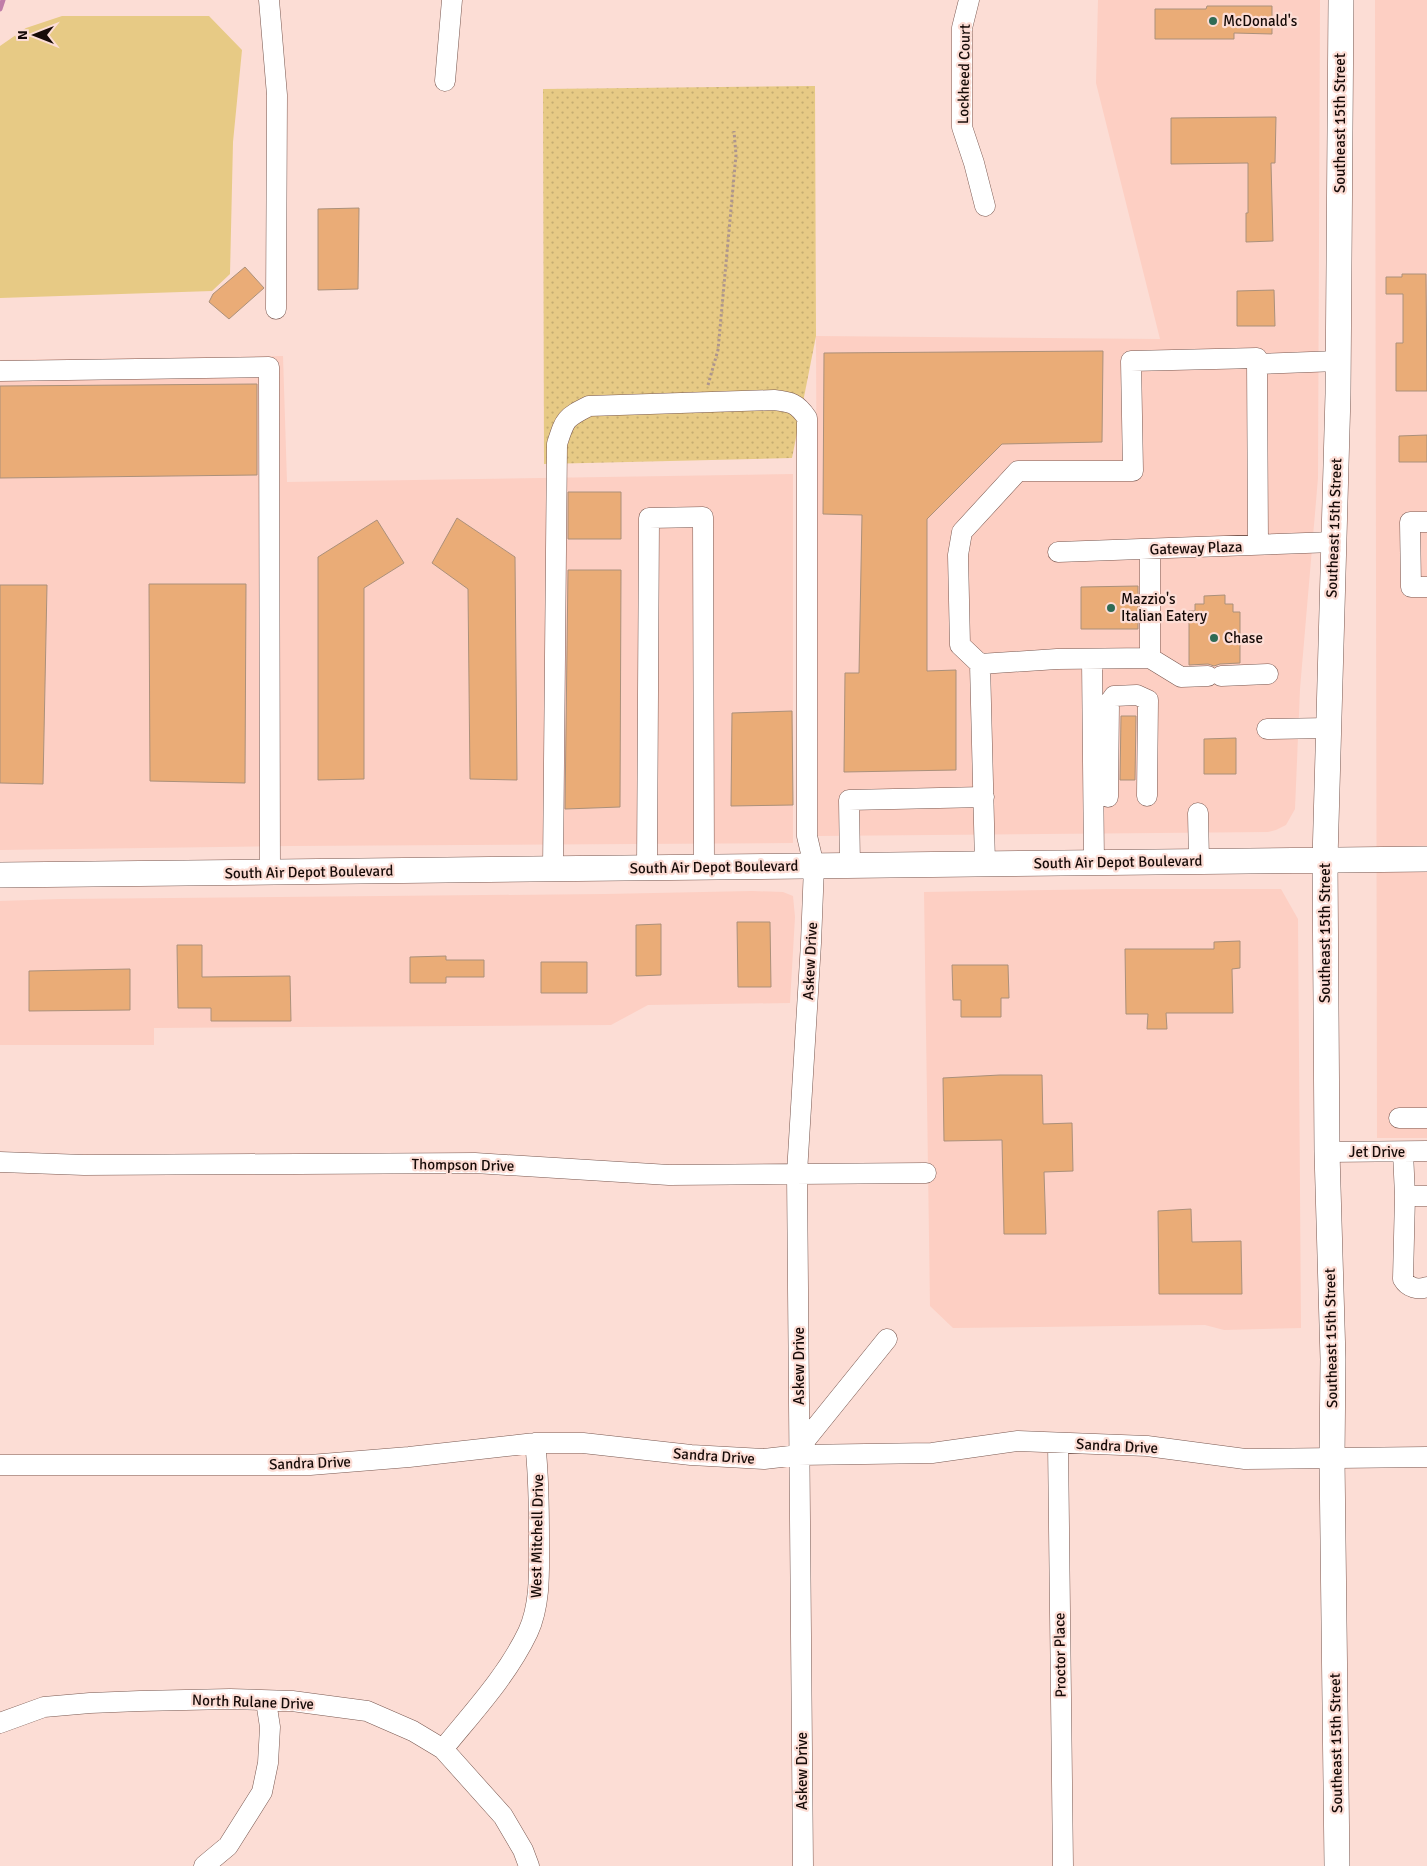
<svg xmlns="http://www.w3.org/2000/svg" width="1427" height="1866" viewBox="0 0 1427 1866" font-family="Signika,sans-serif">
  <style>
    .built { fill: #fdcfc3 }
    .green { fill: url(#green-dots) }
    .pitch { fill: #e7ca85 }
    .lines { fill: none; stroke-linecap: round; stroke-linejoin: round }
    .stream { stroke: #c07da8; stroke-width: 5 }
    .building { fill: #eaac77; stroke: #ab907a }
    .minor-casing { stroke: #795850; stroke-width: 21 }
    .major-casing { stroke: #795850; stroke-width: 26 }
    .path { stroke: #ad958e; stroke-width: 3; stroke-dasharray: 2.5 2.5; stroke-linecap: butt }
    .minor { stroke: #fff; stroke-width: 20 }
    .major { stroke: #fff; stroke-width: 25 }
    .poi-dot { fill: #2f6b55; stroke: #fcddd5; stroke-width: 2 }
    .labels { text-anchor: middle; stroke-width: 4.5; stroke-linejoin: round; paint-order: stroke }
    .poi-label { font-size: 15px; fill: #170b08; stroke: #fcddd5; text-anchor: start }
    .street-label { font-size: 15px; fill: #170b08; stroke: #fcddd5 }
  </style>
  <defs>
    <pattern id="green-dots" width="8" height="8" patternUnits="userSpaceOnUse" patternTransform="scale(1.25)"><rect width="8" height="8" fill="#e7ca85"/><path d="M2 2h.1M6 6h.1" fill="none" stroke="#c5ac71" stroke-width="1.8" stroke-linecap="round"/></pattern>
  </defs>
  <rect width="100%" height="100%" fill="#fcddd5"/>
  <path class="built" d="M1098,0h222l-2,478 -18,211 -5,120 -9,16 -10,5 -8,2 -450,4 -2,-500 344,3 -64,-256z
    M1375,0h52v1138h-50z
    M283,356l4,126 506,-8v369l-504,3 -289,4v-490z
    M1113,889h168l17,30 3,409 -77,2 -19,-5 -252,3 -23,-22 -6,-414z
    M752,891l31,1 10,4 2,21 -5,86 -142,2 -37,20 -457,3v17h-154v-144l61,-2 544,-5z"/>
  <path class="green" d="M815,86l1,250 -24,122 -248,6 -1,-375z"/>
  <path class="pitch" d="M62,16h147l33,34 -9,92 -3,132 -18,17 -212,7v-252l26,-18z"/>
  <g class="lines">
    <path class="stream" d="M0,9l3,-9"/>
  </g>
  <path class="building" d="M1207,6h65v28l-38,-1v6h-79v-30h51z
    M1276,117l-1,46h-4l2,78 -27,1v-29h2v-50l-77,1v-46z
    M359,208l-1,81 -40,1v-81z
    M245,267l19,21 -35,31 -20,-17 4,-8z
    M1402,274h24l1,117h-31v-48h7v-49h-17v-17h16z
    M1274,290l1,36h-38v-35z
    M1103,351l-1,91 -100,2 -75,75v152l29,-1v100l-112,2 1,-99h14l3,-158 -39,-1 1,-161z
    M257,384v91l-257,3v-92z
    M1427,435v27h-28v-26z
    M568,492h53v47h-53z
    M457,518l58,39 2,223 -47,-1 -2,-190 -36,-26z
    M377,520l27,43 -40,25v191l-46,1v-223z
    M568,570h53l-1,237 -55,2z
    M149,584h97l-1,199 -95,-2z
    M0,585h47l-4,199 -43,-1z
    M1138,586v43h-57v-42z
    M1225,595v9h8v8h7v51l-20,1 -6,2 -6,-2 -19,1v-54h6v-7h9v-8z
    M792,711l1,94 -62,1 1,-93z
    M1121,716h15l-1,64h-15z
    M1236,738v36h-32v-35z
    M737,922h33l1,65h-33z
    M661,924v51l-25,1v-51z
    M1240,941v27l-8,1 1,44h-67l1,16h-20l1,-15h-22l-1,-65h89v-7z
    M177,945h25v32l88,-1 1,45h-80v-13h-33z
    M446,956v4h38v17h-38v6h-36v-26z
    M541,962h46v31h-46z
    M952,965h56l1,33h-8v19h-40v-17h-8z
    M130,969v41l-101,1v-40z
    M1000,1075h42l1,49 29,-1 1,48 -29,1 2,62h-42l-2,-94 -58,1 -1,-63z
    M1191,1209l1,33 49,-1 1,53h-83l-1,-83z"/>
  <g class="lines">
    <g class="minor-casing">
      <path id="minor" d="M269,0l8,95 -1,214
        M969,0l-7,28v99l12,36 11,43
        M445,81l7,-81
        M1257,364l81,-3
        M0,371l269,-4 1,505
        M1427,522h-17l1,65h16
        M1058,552l276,-10
        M1150,658v-108
        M1092,660l2,202
        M980,664l77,-5 93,-1 31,19 27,-1
        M1221,676l47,-2
        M1267,729l61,-1
        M1108,797l1,-94 5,-7 23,-1 11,5 -1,96
        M1198,813l1,48
        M985,863l-5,-199 -20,-19 -2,-90 4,-23 56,-61h115l-2,-110 126,-3 1,187
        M850,866l-1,-66 135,-3
        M647,868l2,-350 54,-1 1,350
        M553,869l4,-425c8,-25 8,-26 32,-38l185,-6c17,2 23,3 33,18v418l7,30 -3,77 -14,230 6,693
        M1399,1118h28
        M1327,1152l100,-1
        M1403,1152l2,44 -2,83c5,9 15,11 24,8
        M0,1162l84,3 391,-2 194,12 257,-2
        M1405,1196h22
        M1058,1443l5,423
        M799,1448l88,-109
        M0,1465h310l99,-8 126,-14h48l108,12 73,4 35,-4 133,-2 86,-12 129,5 98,13 182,-2
        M0,1723l44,-16 46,-4 50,-2 90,-2 62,2 75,10 46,20 30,18 60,67 20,34 6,16
        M443,1749c30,-37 64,-73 85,-117 13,-28 11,-63 11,-94 0,-32 0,-63 -4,-95
        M204,1866l24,-20 34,-54 6,-29 2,-36 -4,-26"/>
    </g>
    <g class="major-casing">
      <path id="major" d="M0,875l1427,-16
        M1337,1866l-5,-408 1,-99 -6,-207 -2,-292 13,-466 3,-394"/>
    </g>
    <path class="path" d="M708,385l10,-35 18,-195 -2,-24"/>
    <use href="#minor" class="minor"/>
    <use href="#major" class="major"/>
  </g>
  <g class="poi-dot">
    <circle cx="1213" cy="21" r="5"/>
    <circle cx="1111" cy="608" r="5"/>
    <circle cx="1214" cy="638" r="5"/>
  </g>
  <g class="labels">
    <g class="poi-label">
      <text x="1223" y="26">McDonald's</text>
      <text x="1121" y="604">Mazzio's<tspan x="1121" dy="17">Italian Eatery</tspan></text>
      <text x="1224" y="643">Chase</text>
    </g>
    <g class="street-label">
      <text transform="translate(964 74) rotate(-89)" y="5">Lockheed Court</text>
      <text transform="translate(1340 123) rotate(-90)" y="5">Southeast 15th Street</text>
      <text transform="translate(1334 528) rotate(-88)" y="5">Southeast 15th Street</text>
      <text transform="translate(1196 548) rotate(-2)" y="5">Gateway Plaza</text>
      <text transform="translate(1118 862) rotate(-1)" y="5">South Air Depot Boulevard</text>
      <text transform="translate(714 867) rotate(-1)" y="5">South Air Depot Boulevard</text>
      <text transform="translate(309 872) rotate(-1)" y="5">South Air Depot Boulevard</text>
      <text transform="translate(1325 933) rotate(-90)" y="5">Southeast 15th Street</text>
      <text transform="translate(810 961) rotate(-87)" y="5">Askew Drive</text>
      <text x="1377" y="1157">Jet Drive</text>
      <text transform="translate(463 1165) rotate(1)" y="5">Thompson Drive</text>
      <text transform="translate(1331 1338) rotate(-91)" y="5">Southeast 15th Street</text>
      <text transform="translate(799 1366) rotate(-90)" y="5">Askew Drive</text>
      <text transform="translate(1117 1446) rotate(3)" y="5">Sandra Drive</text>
      <text transform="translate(714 1456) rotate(4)" y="5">Sandra Drive</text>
      <text transform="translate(310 1463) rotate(-2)" y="5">Sandra Drive</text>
      <text transform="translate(537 1536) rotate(-89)" y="5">West Mitchell Drive</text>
      <text transform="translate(1060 1655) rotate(-91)" y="5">Proctor Place</text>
      <text transform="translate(253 1702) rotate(2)" y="5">North Rulane Drive</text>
      <text transform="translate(1336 1743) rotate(-91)" y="5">Southeast 15th Street</text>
      <text transform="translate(802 1771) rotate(-90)" y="5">Askew Drive</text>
    </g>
  </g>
  <g transform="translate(35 35) rotate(270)" stroke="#fcddd5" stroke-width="4" paint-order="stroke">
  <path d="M0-4L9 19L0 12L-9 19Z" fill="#170b08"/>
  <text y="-8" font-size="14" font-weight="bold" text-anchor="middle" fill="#170b08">N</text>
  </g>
</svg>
